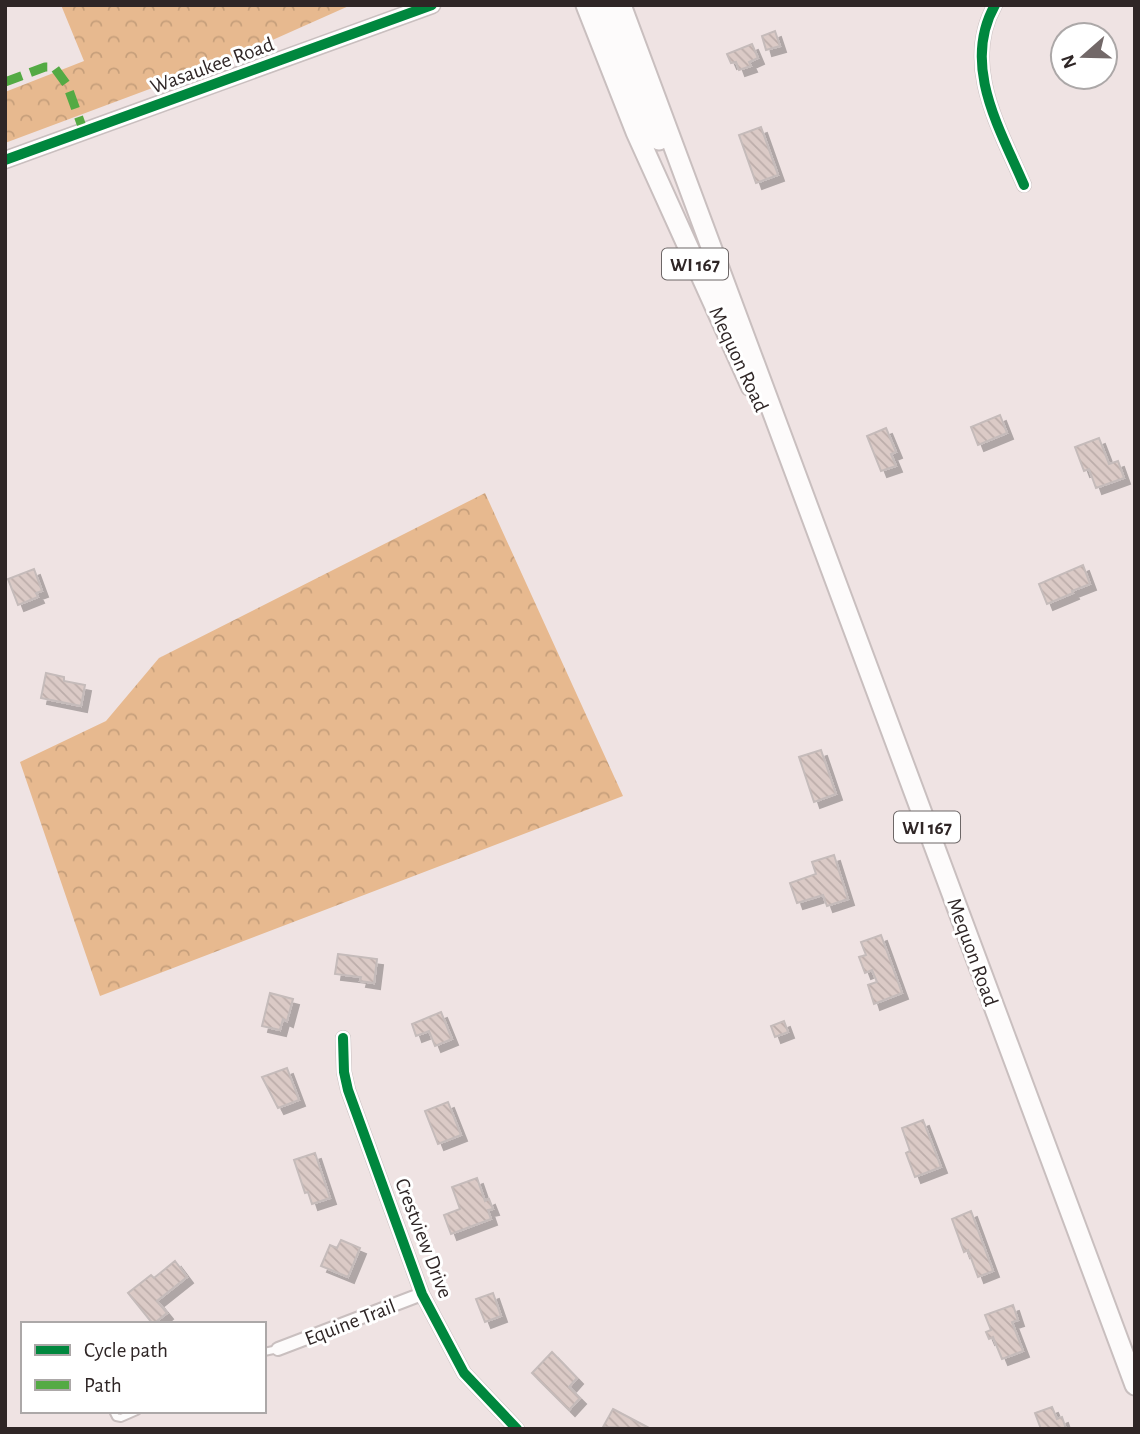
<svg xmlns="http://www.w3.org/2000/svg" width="1140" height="1434" viewBox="0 0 1140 1434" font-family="'Alegreya Sans',sans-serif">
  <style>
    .forest { fill: url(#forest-crowns) }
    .building { fill: url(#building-back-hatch); stroke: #c5bbba; stroke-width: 2; filter: url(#shadow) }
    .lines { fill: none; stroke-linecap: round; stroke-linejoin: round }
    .service-casing { stroke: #c9bfbf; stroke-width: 10 }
    .minor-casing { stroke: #c9bfbf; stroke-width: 16 }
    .tertiary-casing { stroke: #c9bfbf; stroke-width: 19 }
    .primary-casing { stroke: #c9bfbf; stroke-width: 23 }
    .service { stroke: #fdfbfb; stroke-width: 6 }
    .minor { stroke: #fdfbfb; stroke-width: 12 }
    .tertiary { stroke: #fdfbfb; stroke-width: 16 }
    .primary { stroke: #fdfbfb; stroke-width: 19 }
    .quiet { stroke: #54aa44; stroke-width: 9; stroke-dasharray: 18 9; stroke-linecap: butt }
    .cycleway-casing { stroke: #fff; stroke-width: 15 }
    .cycleway { stroke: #00873e; stroke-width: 10 }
    .labels { text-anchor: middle; stroke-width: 6; stroke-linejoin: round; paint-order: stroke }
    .shield { fill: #fff; stroke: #6d6767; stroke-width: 2 }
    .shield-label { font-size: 19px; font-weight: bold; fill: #2f2626 }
    .street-label { font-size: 21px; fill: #2f2626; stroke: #fff }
  </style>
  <defs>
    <pattern id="forest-crowns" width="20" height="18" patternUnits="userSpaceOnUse" patternTransform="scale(1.75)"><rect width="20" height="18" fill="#e7b98f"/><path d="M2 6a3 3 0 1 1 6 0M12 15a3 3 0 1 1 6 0" fill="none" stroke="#c69f7b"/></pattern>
    <pattern id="building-back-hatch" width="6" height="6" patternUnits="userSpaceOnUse" patternTransform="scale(1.75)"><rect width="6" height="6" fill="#dbcac6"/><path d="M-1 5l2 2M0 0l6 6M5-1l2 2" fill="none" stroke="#bcadaa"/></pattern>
    <filter id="shadow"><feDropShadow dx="6" dy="6" stdDeviation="0" flood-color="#0004"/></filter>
  </defs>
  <rect width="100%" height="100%" fill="#efe3e3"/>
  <path class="forest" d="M61,5h290l-121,54 -225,84v-51l79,-31z
    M485,493l138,303 -523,200 -80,-234 86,-41 53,-63z"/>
  <path class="building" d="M775,31l5,15 -14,4 -4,-14z
    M752,44l6,14 -9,4 2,4 -12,4 -3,-8 -5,1 -4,-9z
    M761,127l17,48 -22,8 -17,-48z
    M1000,415l7,18 -29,12 -7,-18z
    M886,428l10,24 -5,2 5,12 -15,5 -14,-35z
    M1099,438l10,26 9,-3 6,17 -28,10 -7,-19 -5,2 -9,-24z
    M1083,565l7,19 -18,7 1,2 -26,11 -8,-20z
    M34,569l8,22 -6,2 2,4 -20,8 -10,-26z
    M46,673l18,4v4l21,4 -4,21 -40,-8z
    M821,750l15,44 -22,8 -15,-45z
    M834,855l14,44 -21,7 -4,-11 -26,8 -7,-20 26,-9 -4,-12z
    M881,935l21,58 -28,11 -6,-19 9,-3 -5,-12 -7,3 -6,-16 7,-2 -5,-13z
    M338,954l39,5 -3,24 -14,-2 1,-4 -26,-3z
    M270,993l23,6 -6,22 -4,-2 -3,11 -18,-4z
    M441,1012l11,27 -17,7 -6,-15 -13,5 -4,-12z
    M784,1021l4,11 -13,5 -4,-11z
    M287,1068l12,32 -21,8 -16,-31z
    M448,1102l13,33 -23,9 -13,-33z
    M923,1120l18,47 -26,10 -9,-24 4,-2 -8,-23z
    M315,1153l15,45 -18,6 -4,-12 -3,1 -11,-33z
    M477,1178l8,23 4,-2 4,10 -5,1 3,9 -40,15 -7,-19 16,-6 -8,-22z
    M971,1211l22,60 -15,6 -10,-27 -4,2 -12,-33z
    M341,1240l19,8 -12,29 -27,-11 9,-21 7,3z
    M175,1261l12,16 -30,24 10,12 -14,11 -25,-31 23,-18 3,3z
    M493,1293l8,23 -16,6 -9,-23z
    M1013,1305l5,15 -6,2 11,29 -21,8 -9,-22 -4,2 -3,-7 5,-2 -6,-15z
    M552,1352l25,26 -8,9 11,11 -11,12 -37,-37z
    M1052,1407l5,12 5,-2 4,12h-25l-6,-16z
    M613,1409l38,20 -48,-2z"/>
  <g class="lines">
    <g class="service-casing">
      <path id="service" d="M264,1352l14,-3
        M113,1411l3,6 5,1 16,-7"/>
    </g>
    <g class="minor-casing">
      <path id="minor" d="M995,5c-34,60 5,124 29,180
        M343,1038l1,34 4,18 74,204 42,79 53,56
        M278,1349l144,-55"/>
    </g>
    <g class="tertiary-casing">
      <path id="tertiary" d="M5,160l427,-155"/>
    </g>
    <g class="primary-casing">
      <path id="primary" d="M586,5l50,127 115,254
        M603,5l56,135
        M621,5l514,1380"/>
    </g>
    <use href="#service" class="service"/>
    <use href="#minor" class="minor"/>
    <use href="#tertiary" class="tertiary"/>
    <use href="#primary" class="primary"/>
    <path class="quiet" d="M5,82l40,-15h9l13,18 17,47"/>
    <g class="cycleway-casing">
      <path id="cycleway" d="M995,5c-34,60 5,124 29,180
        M5,160l427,-155
        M343,1038l1,34 4,18 74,204 42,79 53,56"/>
    </g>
    <use href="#cycleway" class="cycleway"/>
  </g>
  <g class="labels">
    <g class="shield">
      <rect x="662" y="248.5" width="66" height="31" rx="5"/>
      <rect x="894" y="811.5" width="66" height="31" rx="5"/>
    </g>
    <g class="shield-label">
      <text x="695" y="271">WI 167</text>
      <text x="927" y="834">WI 167</text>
    </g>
    <g class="street-label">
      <text transform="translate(212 65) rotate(-20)" y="7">Wasaukee Road</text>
      <text transform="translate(739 359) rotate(65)" y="7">Mequon Road</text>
      <text transform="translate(973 952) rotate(70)" y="7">Mequon Road</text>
      <text transform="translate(424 1238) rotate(69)" y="7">Crestview Drive</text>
      <text transform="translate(350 1322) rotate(-21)" y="7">Equine Trail</text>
    </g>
  </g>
  <rect width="1140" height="1434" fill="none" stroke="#2f2626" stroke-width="14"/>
  <rect x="21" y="1322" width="245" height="91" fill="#ffffff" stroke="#aca8a8" stroke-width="2"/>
  <rect x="35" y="1345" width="35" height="10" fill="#00873e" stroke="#aca8a8" stroke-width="2"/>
  <text x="84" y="1357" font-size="21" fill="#2f2626">Cycle path</text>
  <rect x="35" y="1380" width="35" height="10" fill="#54aa44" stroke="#aca8a8" stroke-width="2"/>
  <text x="84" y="1392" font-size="21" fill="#2f2626">Path</text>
  <g transform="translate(1084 56) rotate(250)"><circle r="33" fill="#ffffff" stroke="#aca8a8" stroke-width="2"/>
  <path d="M0-5L12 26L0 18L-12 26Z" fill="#726868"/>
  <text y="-10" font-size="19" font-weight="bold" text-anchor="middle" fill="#2f2626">N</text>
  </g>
</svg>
